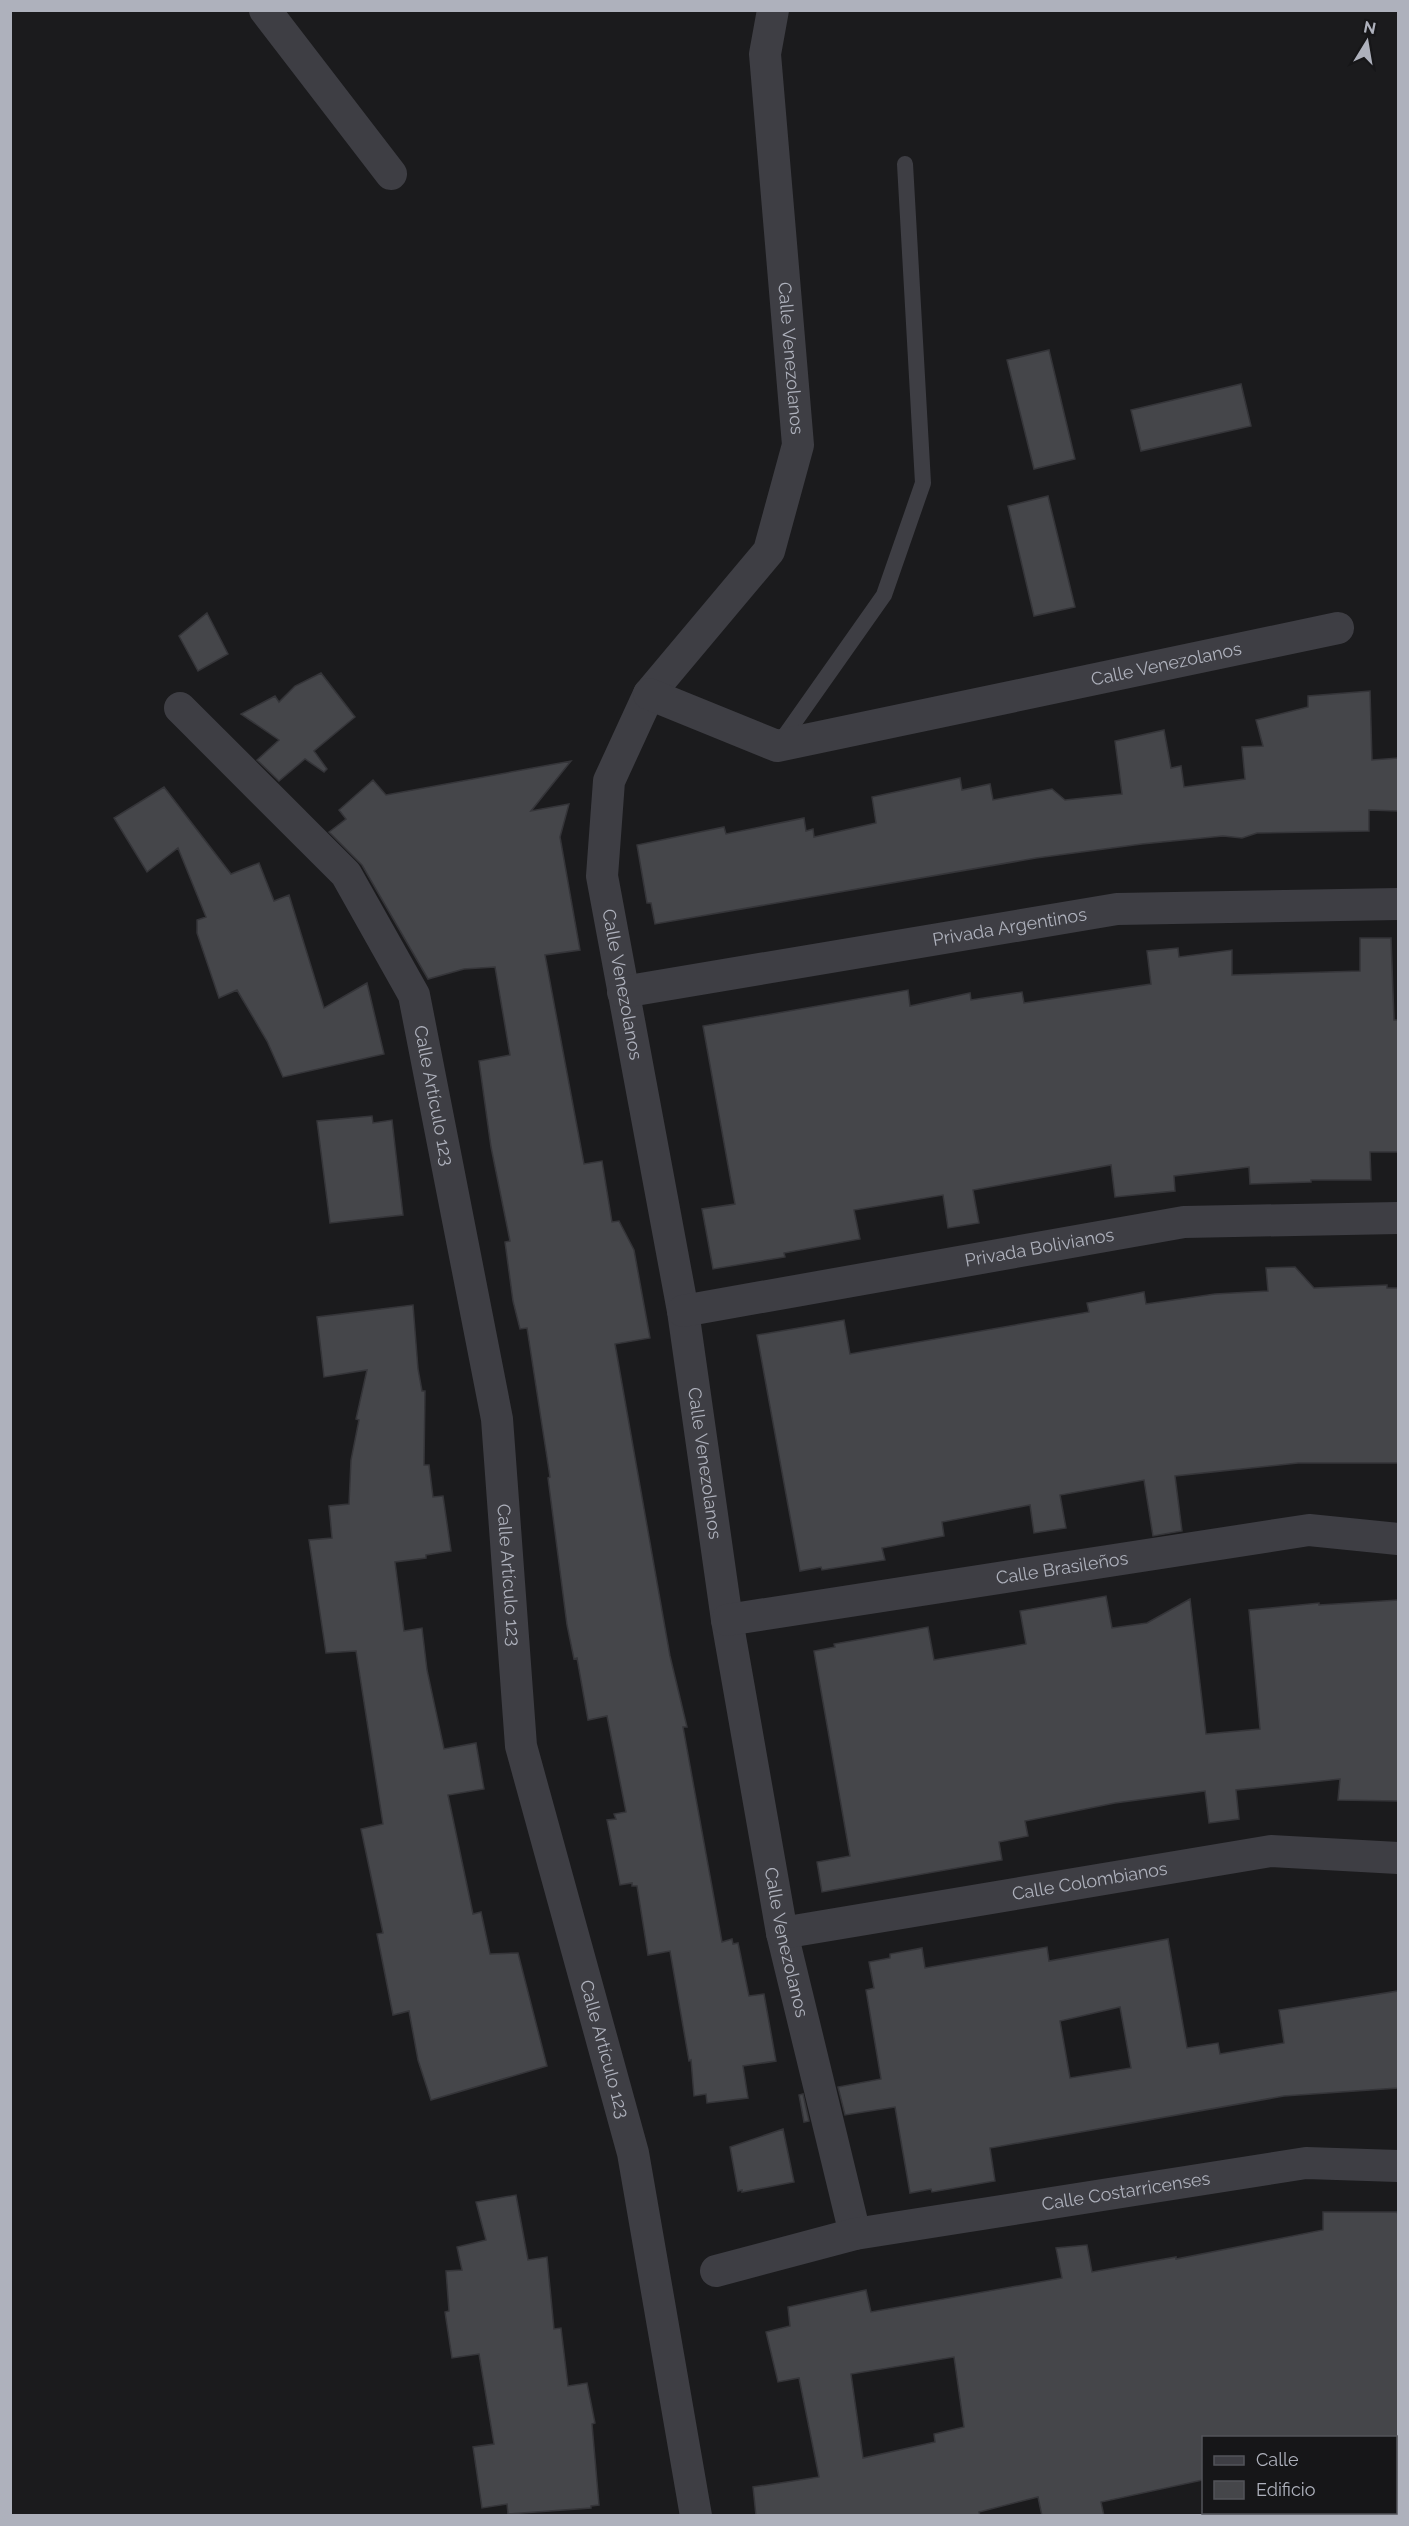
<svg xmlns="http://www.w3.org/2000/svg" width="1409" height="2526" viewBox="0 0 1409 2526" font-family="Raleway,sans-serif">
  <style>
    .building { fill: #45464a; stroke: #353539; stroke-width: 1.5; fill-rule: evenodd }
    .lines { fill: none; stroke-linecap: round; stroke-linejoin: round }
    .service { stroke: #3e3e44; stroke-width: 16 }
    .minor { stroke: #3e3e44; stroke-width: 32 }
    .labels { text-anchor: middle; stroke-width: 6; stroke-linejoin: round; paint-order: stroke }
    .street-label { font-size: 18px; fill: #aeb1bc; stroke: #161618 }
  </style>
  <rect width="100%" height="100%" fill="#1b1b1d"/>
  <path class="building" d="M1049,350l26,109 -41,10 -27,-109z
    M1241,384l10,42 -110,25 -10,-41z
    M1048,496l27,111 -41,9 -26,-110z
    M207,613l21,41 -30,17 -19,-35z
    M321,673l34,44 -41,34 13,18 -3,3 -19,-13 -26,22 -22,-21 22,-20 -38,-26 34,-18 4,6 16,-16z
    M1370,691l2,69 26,-2v53l-29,-1v21l-112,2 -15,5 -19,-2 -81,8 -106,14 -381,66 -4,-21h-4l-10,-58 87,-18 2,7 78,-16 2,13 7,-2 1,8 62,-14 -4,-26 88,-19 2,12 28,-6 3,16 59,-11 13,11 57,-6 -7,-53 49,-11 7,38 10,-2 3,21 61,-8 -3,-32 21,-1 -7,-26 52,-13v-11z
    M571,761l-40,50 38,-7 -9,33 20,113 -35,5 39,209 18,-3 10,61 7,-1 15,29 16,88 -35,6 55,312 17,71h-4l39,215 10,-3 1,5 5,-1 11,53 15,-2 12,67 -33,5 5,32 -41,5 -1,-9 -12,2 -3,-36 -2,1 -19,-110 -22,4 -11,-69h-5v-3l-12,2 -13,-65 9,-1 -2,-5 12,-2 -19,-96 -19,4 -11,-62 -3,1 -7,-34 -19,-147 2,-1 -23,-149 -7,1 -7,-28 -8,-59 5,-1 -19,-94 -12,-86 31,-6 -15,-88 -31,2 -36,10 -66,-114 -33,-33 17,-13 -7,-9 34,-30 13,15z
    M164,787l67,87 28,-11 15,38 15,-6 35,113 43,-25 17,71 -101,23 -16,-36 -30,-51 -18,8 -22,-65v-13l9,-3 -28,-69 -31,24 -33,-54z
    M1360,938h31l3,82h4v132h-28l1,28h-60v2l-61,2 -1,-17 -75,9 1,15 -60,6 -4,-32 -138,25 6,33 -31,5 -5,-33 -89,15 6,29 -76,14 1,4 -72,12 -11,-60 33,-5 -32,-178 205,-36 2,16 60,-13 1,7 51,-8 2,11 127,-19 -4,-33 31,-3 1,9 53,-7v25l128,-4z
    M372,1116l1,7 19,-3 11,95 -73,8 -13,-102z
    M1295,1267l19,21 73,-3v3h11v175h-100l-123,13 7,55 -29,5 -9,-56 -84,15 6,33 -32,5 -4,-28 -88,17 2,14 -62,12 3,12 -63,10 -1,-3 -21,4 -43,-236 87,-15 6,34 239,-42 -2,-9 57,-11 2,12 69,-10 53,-3 -2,-23z
    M413,1305l5,64 4,22h3l-1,74h5l4,32 10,-1 8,55 -25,4v3l-31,4 9,69 18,-3 5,42 17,79 32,-6 8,46 -36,6 25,119 8,-2 9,42 28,-1 29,113 -116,34 -13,-40 -9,-49 -16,4 -16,-81 6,-1 -22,-104 22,-5 -27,-173 -30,2 -17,-113 23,-2 -3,-32 20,-2 2,-44 8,-40 -3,-1 11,-49 -43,7 -7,-60z
    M1106,1596l6,32 35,-5 43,-24 16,135 54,-5 -11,-119 70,-7v2l79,-5v201l-60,-1 2,-21 -104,11 3,29 -30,4 -4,-32 -90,12 -90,18 3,15 -29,6 3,18 -180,32 -5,-30 33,-6 -36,-205 21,-4 -1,-3 94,-17 6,33 92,-16 -6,-33z
    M1168,1939l19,109 31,-5 2,11 64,-11 -5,-33 119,-19v97l-114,8 -294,52 5,33 -63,11 -1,-3 -21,4 -15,-86 -50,8 -7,-28 43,-8 -15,-89 8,-2 -5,-26 21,-4v-4l32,-6 3,20 122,-21 2,14zM1120,2007l11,61 -61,10 -10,-57z
    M803,2094l6,27 -5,1 -5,-27z
    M783,2129l11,53 -52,10v-2l-4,1 -8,-44z
    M516,2195l12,65 19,-3 7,72 7,-1 7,58 19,-3 8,40 -3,1 7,81 -8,1v2l-83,6 -1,-10 -25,4 -9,-61 21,-3 -15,-90 -27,4 -7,-46 4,-1 -3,-40 16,-1 -5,-23 29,-7 -10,-38z
    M1323,2212h74l1,3v223h-195v42l-102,22 3,14h-62l-4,-19 -59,15 1,4h-224l-3,-29 66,-10 -20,-99 -21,4 -12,-50 24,-6 -2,-19 78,-17 5,22 191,-34 -6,-30 31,-3 5,27 84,-15v2l147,-29zM954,2357l10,70 -30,7 1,8 -72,16 -12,-84z"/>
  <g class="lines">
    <path class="service" d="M779,744l105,-149 39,-112 -18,-319"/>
    <g class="minor">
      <path d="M265,10l126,164"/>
      <path id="s1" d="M773,10l-8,44 33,391 -29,106 -120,143 -40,87 -7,95 81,435 44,309 55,313 73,301"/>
      <path id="s2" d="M649,694l128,52 561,-118"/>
      <path id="s3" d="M180,708l166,166 68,121 83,424 24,327 112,407 63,363"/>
      <path id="s4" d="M623,992l494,-83 281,-5"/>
      <path id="s5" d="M683,1311l501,-89 214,-4"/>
      <path id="s6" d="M727,1620l582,-90 89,9"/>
      <path id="s7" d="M782,1933l489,-82 127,7"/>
      <path id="s8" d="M716,2271l139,-37 451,-71 92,3"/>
    </g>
  </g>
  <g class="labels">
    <g class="street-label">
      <text dy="6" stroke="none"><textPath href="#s1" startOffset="350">Calle Venezolanos</textPath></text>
      <text dy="6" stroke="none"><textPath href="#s2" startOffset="536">Calle Venezolanos</textPath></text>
      <text dy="6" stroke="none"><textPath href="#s4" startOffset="392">Privada Argentinos</textPath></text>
      <text dy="6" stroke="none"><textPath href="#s1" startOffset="1035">Calle Venezolanos</textPath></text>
      <text dy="6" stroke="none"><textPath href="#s3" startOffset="476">Calle Artículo 123</textPath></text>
      <text dy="6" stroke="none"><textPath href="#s5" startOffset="362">Privada Bolivianos</textPath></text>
      <text dy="6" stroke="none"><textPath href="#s1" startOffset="1521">Calle Venezolanos</textPath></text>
      <text dy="6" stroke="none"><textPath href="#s6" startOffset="339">Calle Brasileños</textPath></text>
      <text dy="6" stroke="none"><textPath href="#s3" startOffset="962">Calle Artículo 123</textPath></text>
      <text dy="6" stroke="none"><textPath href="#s7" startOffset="312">Calle Colombianos</textPath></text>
      <text dy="6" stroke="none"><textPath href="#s1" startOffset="2007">Calle Venezolanos</textPath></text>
      <text dy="6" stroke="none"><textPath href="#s3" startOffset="1448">Calle Artículo 123</textPath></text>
      <text dy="6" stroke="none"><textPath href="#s8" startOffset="418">Calle Costarricenses</textPath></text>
    </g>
  </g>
  <rect width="1409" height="2526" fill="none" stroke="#aeb1bc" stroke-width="24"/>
  <rect x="1202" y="2436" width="195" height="78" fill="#161618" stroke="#53545a" stroke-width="1.5"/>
  <rect x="1214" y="2456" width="30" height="9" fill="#3e3e44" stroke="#53545a" stroke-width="1.5"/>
  <text x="1256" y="2466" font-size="18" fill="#aeb1bc">Calle</text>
  <rect x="1214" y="2481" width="30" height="18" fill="#45464a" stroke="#53545a" stroke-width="1.5"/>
  <text x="1256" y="2496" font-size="18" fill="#aeb1bc">Edificio</text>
  <g transform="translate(1367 42) rotate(11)" stroke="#161618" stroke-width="4.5" paint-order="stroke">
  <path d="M0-4.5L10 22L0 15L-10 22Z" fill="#aeb1bc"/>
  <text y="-9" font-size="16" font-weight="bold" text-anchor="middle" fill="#aeb1bc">N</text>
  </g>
</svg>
